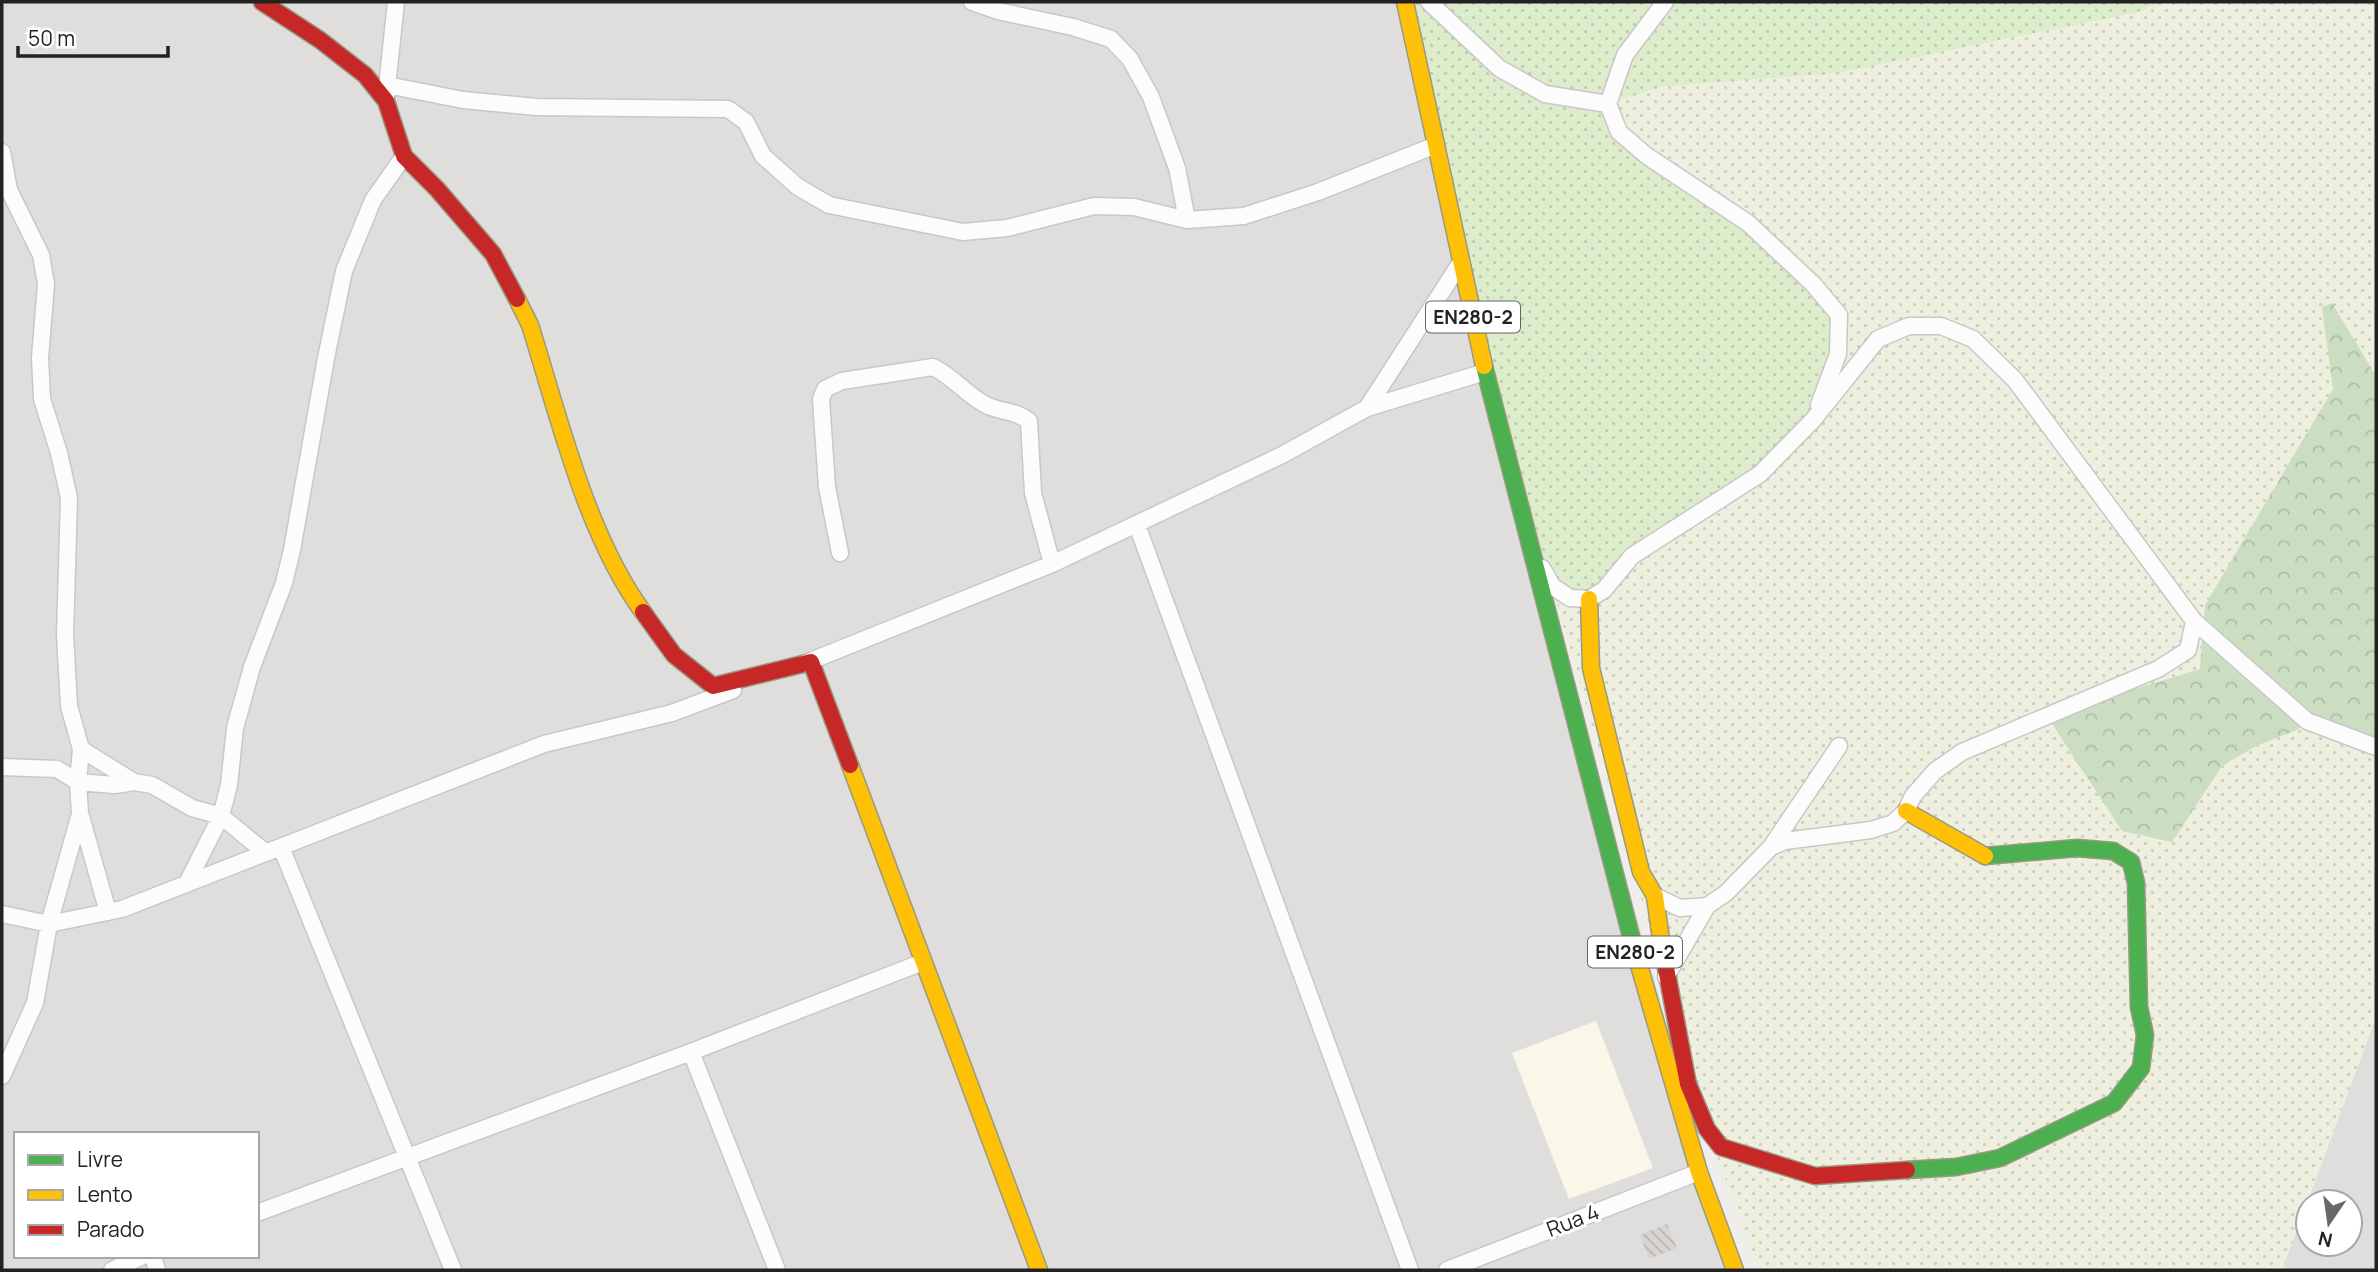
<svg xmlns="http://www.w3.org/2000/svg" width="2378" height="1272" viewBox="0 0 2378 1272" font-family="Manrope,sans-serif">
  <style>
    .residential { fill: #dfdedc; fill-rule: evenodd }
    .education { fill: #f8f7e8 }
    .farmland { fill: url(#farmland-dots) }
    .grass { fill: url(#grass-dots) }
    .forest { fill: url(#forest-crowns) }
    .building { fill: url(#building-back-hatch) }
    .lines { fill: none; stroke-linecap: round; stroke-linejoin: round }
    .street-casing { stroke: #c9c8c7; stroke-width: 19 }
    .fast-casing { stroke: #999a82; stroke-width: 19 }
    .slow-casing { stroke: #999a82; stroke-width: 19 }
    .jam-casing { stroke: #999a82; stroke-width: 19 }
    .street { stroke: #fdfcfc; stroke-width: 16 }
    .fast { stroke: #4caf50; stroke-width: 16 }
    .slow { stroke: #ffc107; stroke-width: 16 }
    .jam { stroke: #c62828; stroke-width: 16 }
    .labels { text-anchor: middle; stroke-width: 6; stroke-linejoin: round; paint-order: stroke }
    .shield { fill: #fff; stroke: #646464; stroke-width: 2 }
    .shield-label { font-size: 19px; font-weight: bold; fill: #222 }
    .street-label { font-size: 21px; fill: #222; stroke: #fff }
  </style>
  <defs>
    <pattern id="farmland-dots" width="8" height="8" patternUnits="userSpaceOnUse" patternTransform="scale(1.75)"><rect width="8" height="8" fill="#efefdf"/><path d="M2 2h.1M6 6h.1" fill="none" stroke="#cdcdbf" stroke-width="1.8" stroke-linecap="round"/></pattern>
    <pattern id="grass-dots" width="8" height="8" patternUnits="userSpaceOnUse" patternTransform="scale(1.75)"><rect width="8" height="8" fill="#ddeccb"/><path d="M2 2h.1M6 6h.1" fill="none" stroke="#bdcaae" stroke-width="1.8" stroke-linecap="round"/></pattern>
    <pattern id="forest-crowns" width="20" height="18" patternUnits="userSpaceOnUse" patternTransform="scale(1.75)"><rect width="20" height="18" fill="#cbdec1"/><path d="M2 6a3 3 0 1 1 6 0M12 15a3 3 0 1 1 6 0" fill="none" stroke="#aebea6"/></pattern>
    <pattern id="building-back-hatch" width="6" height="6" patternUnits="userSpaceOnUse" patternTransform="scale(1.75)"><rect width="6" height="6" fill="#d7d4d2"/><path d="M-1 5l2 2M0 0l6 6M5-1l2 2" fill="none" stroke="#b8b6b4"/></pattern>
  </defs>
  <rect width="100%" height="100%" fill="#f0eeeb"/>
  <path class="residential" d="M2,2h1403l80,370 250,898h-1733zM16,1134h241v122h-241z
    M2376,1017v253h-94zM2308,1202h42v42h-42z"/>
  <path class="education" d="M1596,1021l57,147 -84,31 -57,-146z"/>
  <path class="farmland" d="M2163,2h159l18,5 10,-5h26v374l-43,13 -128,216 -5,64 -28,173 50,-76 34,-20 41,-16 10,-9 69,26v270l-94,253h-523l-52,-141 -155,-543 95,-430 -39,-52 52,-17 178,-14 296,-60z"/>
  <path class="grass" d="M1405,2h758l-29,11 -296,60 -178,14 -52,17 11,28 81,58 139,125 -1,39 -25,66 -53,54 -78,48 -93,77 -19,-1 -38,-47z"/>
  <path class="forest" d="M2332,303l44,73v371l-69,-26 -10,9 -41,16 -34,20 -50,76 -50,-11 -75,-115 153,-47 5,-64 128,-216 -11,-82z"/>
  <path class="building" d="M1667,1224l10,24 -28,11 -9,-24z"/>
  <g class="lines">
    <g class="street-casing">
      <path id="street" d="M972,2l26,9 75,16 38,12 19,20 21,38 26,71 10,52
        M1429,2l70,66 46,26 63,10 11,28 28,24 101,67 65,61 26,31 -1,39 -19,51
        M387,85l76,15 74,7 191,2 18,13 17,34 35,31 31,18 134,27 44,-4 87,-22 40,1 53,13 57,-4 74,-24 118,-47
        M386,96l10,-94
        M1608,104l17,-49 40,-53
        M2,152l7,38 32,65 5,29 -6,74 2,41 17,54 10,45 -4,137 4,71 12,43 -3,33 2,31 28,99
        M1367,408l94,-146
        M1137,525l273,745
        M840,553l-13,-66 -6,-88 4,-10 17,-8 91,-14c21,10 34,29 55,39 14,6 29,5 41,15l4,72 19,71
        M1542,568l10,18 18,12 19,1 15,-9 28,-34 128,-82 53,-54 65,-81 31,-13h32l32,13 42,41 179,241 -6,29 -30,19 -196,83 -27,19 -22,25 -7,15 -13,12 -22,7 -86,11 -14,6
        M2194,621l113,100 69,26
        M803,664l249,-100 230,-109 85,-47 118,-36
        M81,749l53,33
        M2,767l55,2 21,13 37,3 19,-3 18,3 40,23 29,8 45,37
        M281,847l172,423
        M187,883l34,-67 8,-31 6,-57 17,-61 32,-84 8,-33 34,-192 18,-87 29,-71 31,-44
        M1655,896l25,12 27,-2
        M2,914l47,10 73,-15 422,-165 128,-31 61,-23
        M1666,977l41,-71 19,-13 45,-46 68,-101
        M691,1052l86,218
        M2,1076l33,-73 14,-79 31,-110
        M257,1213l434,-161 232,-90
        M153,1256l4,14
        M112,1270l31,-14
        M1447,1270l252,-98"/>
    </g>
    <g class="fast-casing">
      <path id="fast" d="M1484,366l150,582
        M1907,1170l49,-3 44,-9 114,-55 27,-35 4,-33 -6,-28 -3,-124 -5,-21 -18,-11 -36,-3 -92,8"/>
    </g>
    <g class="slow-casing">
      <path id="slow" d="M1405,2l79,364
        M517,299l13,26c29,92 56,209 113,287
        M1589,599l2,69 50,204 14,24 7,51
        M850,765l189,505
        M1906,811l79,45
        M1634,948l65,224 36,98"/>
    </g>
    <g class="jam-casing">
      <path id="jam" d="M262,2l58,38 45,35 21,26 18,55 33,33 56,65 24,45
        M643,612l31,43 39,31 98,-24 39,103
        M1662,947l26,137 19,45 14,18 94,29 92,-6"/>
    </g>
    <use href="#street" class="street"/>
    <use href="#fast" class="fast"/>
    <use href="#slow" class="slow"/>
    <use href="#jam" class="jam"/>
  </g>
  <g class="labels">
    <g class="shield">
      <rect x="1426" y="301.5" width="94" height="31" rx="5"/>
      <rect x="1588" y="936.5" width="94" height="31" rx="5"/>
    </g>
    <g class="shield-label">
      <text x="1473" y="324">EN280-2</text>
      <text x="1635" y="959">EN280-2</text>
    </g>
    <g class="street-label">
      <text transform="translate(1573 1221) rotate(-21)" y="7">Rua 4</text>
    </g>
  </g>
  <rect width="2378" height="1272" fill="none" stroke="#222222" stroke-width="7"/>
  <rect x="14" y="1132" width="245" height="126" fill="#ffffff" stroke="#a7a7a7" stroke-width="2"/>
  <rect x="28" y="1155" width="35" height="10" fill="#4caf50" stroke="#a7a7a7" stroke-width="2"/>
  <text x="77" y="1167" font-size="21" fill="#222222">Livre</text>
  <rect x="28" y="1190" width="35" height="10" fill="#ffc107" stroke="#a7a7a7" stroke-width="2"/>
  <text x="77" y="1202" font-size="21" fill="#222222">Lento</text>
  <rect x="28" y="1225" width="35" height="10" fill="#c62828" stroke="#a7a7a7" stroke-width="2"/>
  <text x="77" y="1237" font-size="21" fill="#222222">Parado</text>
  <g transform="translate(2329 1223) rotate(193)"><circle r="33" fill="#ffffff" stroke="#a7a7a7" stroke-width="2"/>
  <path d="M0-5L12 26L0 18L-12 26Z" fill="#6a6968"/>
  <text y="-10" font-size="19" font-weight="bold" text-anchor="middle" fill="#222222">N</text>
  </g>
  <path d="M18 46v10h150v-10" fill="none" stroke="#222222" stroke-width="3.5"/>
  <text x="28" y="46" font-size="21" fill="#222222" stroke="#ffffff" stroke-width="5" paint-order="stroke">50 m</text>
</svg>
